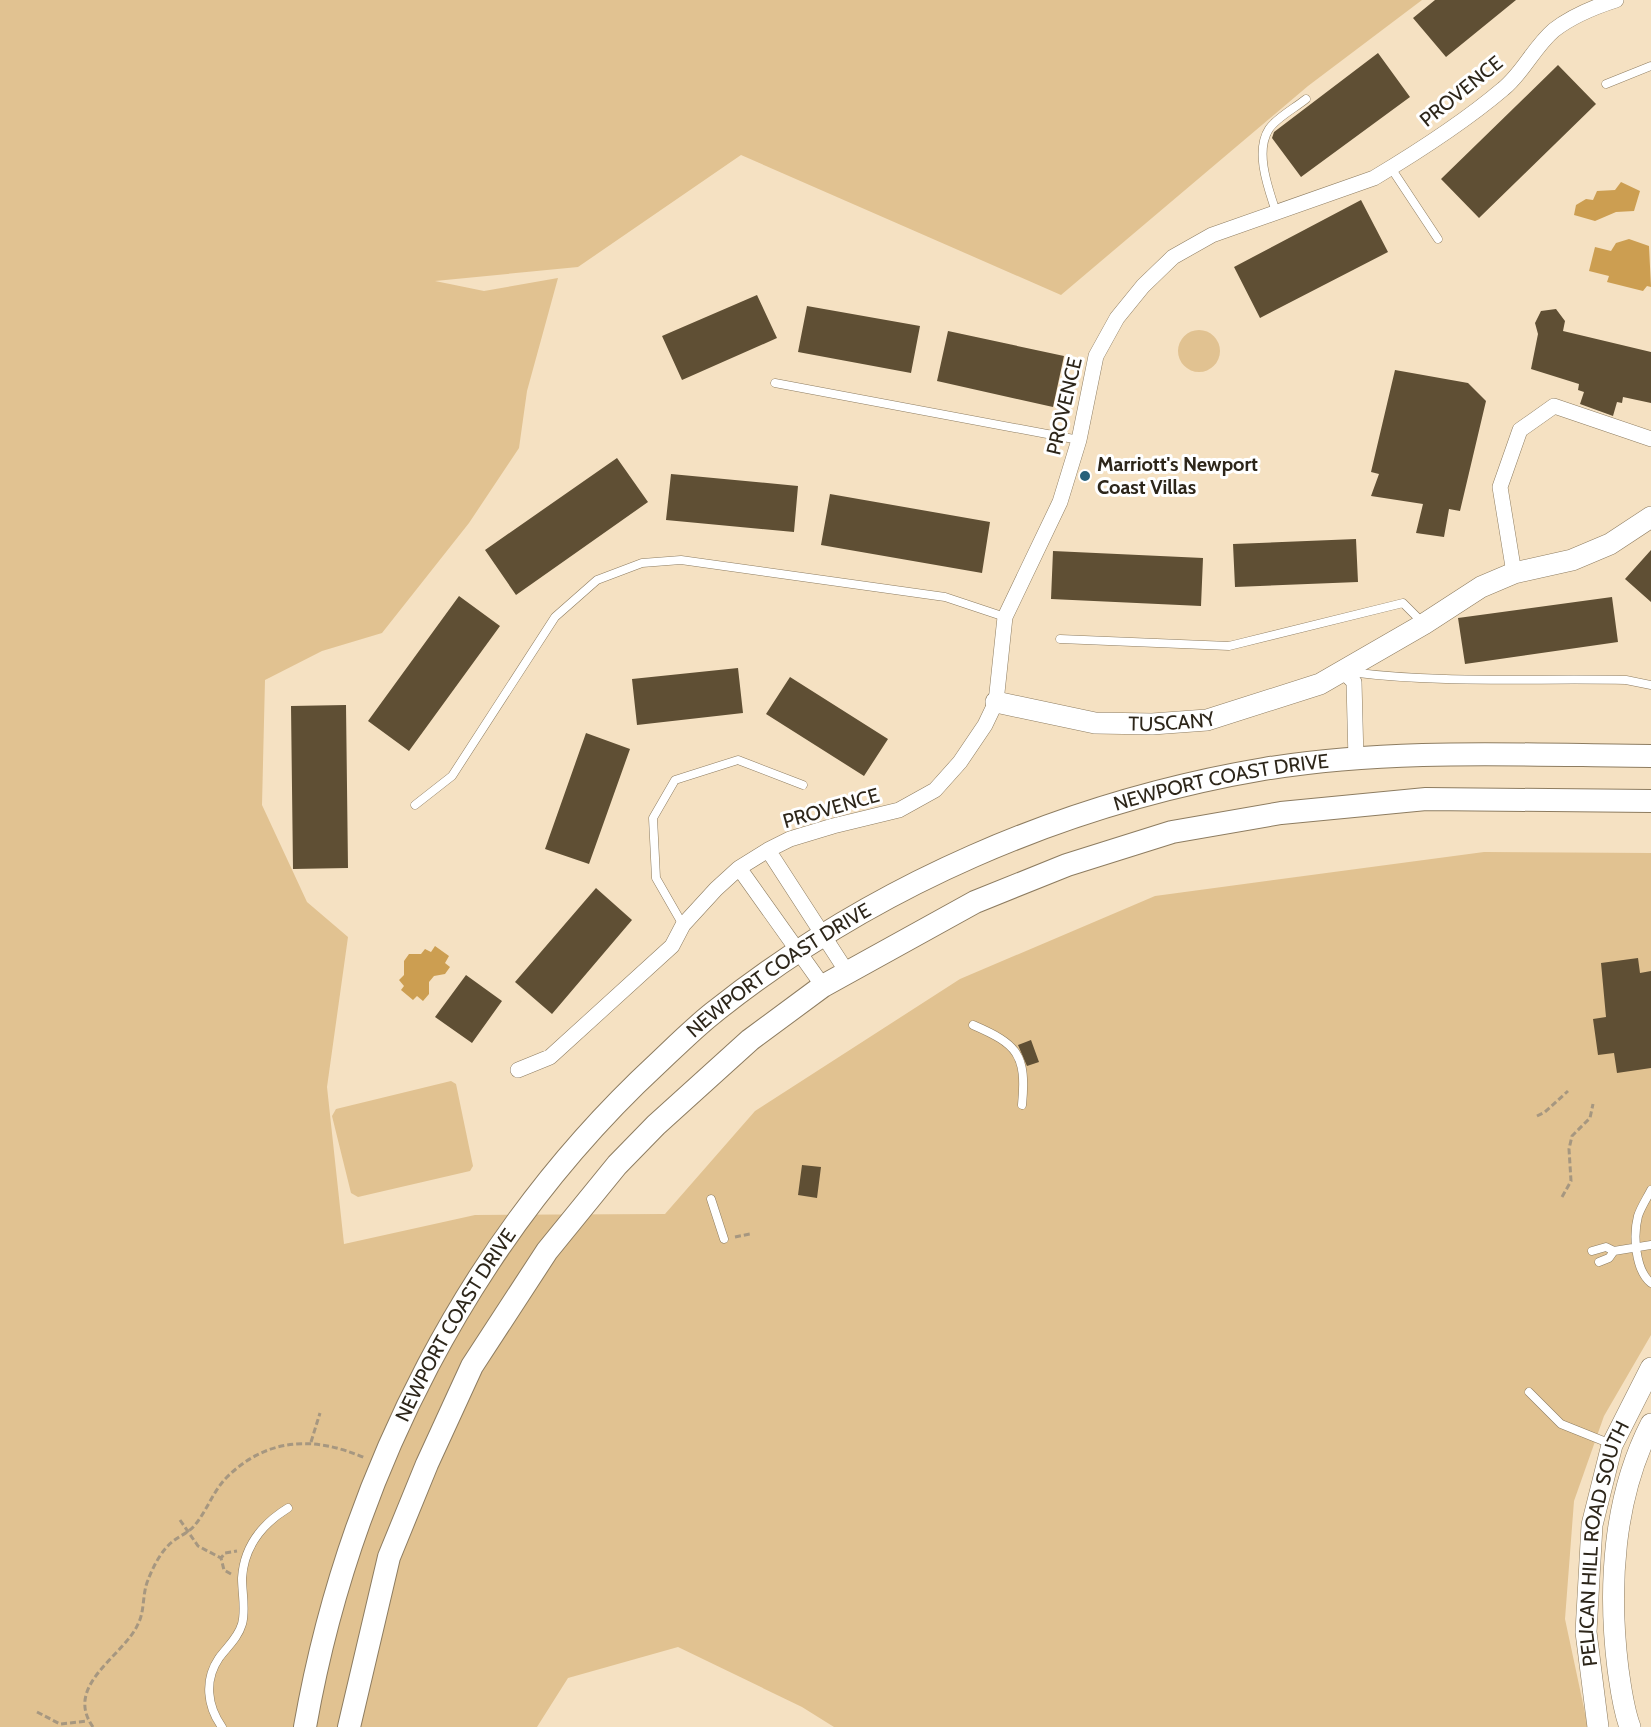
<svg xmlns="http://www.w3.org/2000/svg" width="1651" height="1727" viewBox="0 0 1651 1727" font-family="Cabin,sans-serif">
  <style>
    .green { fill: #e1c291 }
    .water { fill: #cc9e51 }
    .building { fill: #5f4f34 }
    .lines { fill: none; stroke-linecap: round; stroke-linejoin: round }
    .lane-casing { stroke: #8d7c60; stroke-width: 9 }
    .street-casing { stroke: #8d7c60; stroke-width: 16 }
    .secondary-casing { stroke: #8d7c60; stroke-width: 22 }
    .primary-casing { stroke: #8d7c60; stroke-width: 24 }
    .path { stroke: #a69780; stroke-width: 3; stroke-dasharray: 6 3; stroke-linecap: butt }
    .lane { stroke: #fff; stroke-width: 8 }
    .street { stroke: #fff; stroke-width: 15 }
    .secondary { stroke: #fff; stroke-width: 21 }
    .primary { stroke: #fff; stroke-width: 22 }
    .poi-dot { fill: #27617a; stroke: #fff; stroke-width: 2 }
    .labels { text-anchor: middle; stroke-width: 6; stroke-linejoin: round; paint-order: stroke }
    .street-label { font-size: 20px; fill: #2d261a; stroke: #fff }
    .poi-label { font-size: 20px; font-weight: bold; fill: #2d261a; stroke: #fff; text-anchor: start }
  </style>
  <rect width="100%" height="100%" fill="#f5e1c2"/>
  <path class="green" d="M0,0h1422l-114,86 -247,209 -320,-140 -163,112 -143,14 49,10 74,-13 -31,113 -8,57 -50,75 -87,110 -60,18 -57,29 -3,125 45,97 41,35 -21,150 17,157 131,-29 190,-1 90,-103 205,-132 195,-83 329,-44 167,1v482l-47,81 -30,85 -9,118 23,108h-754l-32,-20 -124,-60 -110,31 -31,49h-537z
    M1178 351a21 21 0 1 1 42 0a21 21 0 1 1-42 0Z
    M451,1081l5,3 17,82 -3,5 -112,26 -7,-4 -19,-77 4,-7z"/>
  <path class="water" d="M1621,182l19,9 -6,20 -18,1 -21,9 -21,-6 2,-10 10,-6 7,1 4,-9 18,-1z
    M1629,239l20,7 2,41 -4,-1 -4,5 -36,-9 2,-6 -20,-5 6,-24 16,4 5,-8z
    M435,946l14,10 -4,7 5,4 -5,7 -11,2 -5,6v12l-6,7 -6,-5 -4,4 -12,-10 3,-4 -5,-6 5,-5v-14l5,-7h12l4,-5 6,3z"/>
  <path class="building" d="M1435,0h81l-70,57 -33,-39z
    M1378,53l32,44 -109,80 -29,-39 2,-6z
    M1558,65l38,39 -117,114 -38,-39z
    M1361,200l27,52 -128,66 -26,-51z
    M757,295l20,43 -95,42 -20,-44z
    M807,306l113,20 -9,47 -113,-21z
    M1556,309l9,12 -2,10 88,21v51l-28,-6 -1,6 -5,-1 -4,14 -33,-12 4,-12 -6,-2 1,-6 -48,-15 7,-35 -3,-11 6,-12z
    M948,331l116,25 -11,51 -116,-26z
    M1395,370l73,13 18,18 -26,110 -11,-2 -5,28 -28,-4 7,-29 -52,-8 8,-22 -8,-2z
    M617,458l31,44 -132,93 -31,-45z
    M671,474l127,12 -4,46 -128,-12z
    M830,494l160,28 -8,51 -161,-28z
    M1356,539l2,43 -123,5 -2,-43z
    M1651,550v52l-26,-23z
    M1053,551l150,7 -2,48 -150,-7z
    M459,596l41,30 -91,125 -41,-30z
    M1612,597l6,45 -153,22 -7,-46z
    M738,668l5,45 -106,12 -5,-46z
    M790,677l98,62 -24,37 -98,-62z
    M346,705l2,163 -55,1 -2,-163z
    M586,733l44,16 -41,115 -44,-15z
    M596,888l36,32 -80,94 -37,-32z
    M1638,958l2,15 11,-2v97l-34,5 -3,-20 -16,2 -5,-36 13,-2 -5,-54z
    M466,975l36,26 -30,42 -37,-26z
    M1031,1040l8,22 -12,4 -9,-21z
    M802,1165l19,2 -4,31 -19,-3z"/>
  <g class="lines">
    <g class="lane-casing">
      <path id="lane" d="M1606,84l45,-18
        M1391,168l47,71
        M1276,212c-7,-22 -22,-60 -7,-83 7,-11 26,-21 37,-30
        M775,383l304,57
        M1060,639l169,7 174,-43 20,20
        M1350,672c92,12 184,6 276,8l25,5
        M415,805l37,-29 103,-159 42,-37 45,-17 39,-3 264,37 60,20
        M683,925l-27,-47 -3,-60 22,-38 63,-20 65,25
        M973,1025c44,19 54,29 49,80
        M1651,1190c-4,8 -10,17 -13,26 -5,19 -3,54 13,67
        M711,1199l13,40
        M1592,1251l14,-4 8,4 37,-6
        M1599,1262l10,-4 5,-7
        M1529,1392l32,32 50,20
        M222,1727c-15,-21 -18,-47 -3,-69 8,-11 19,-20 23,-34 4,-14 0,-31 0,-46 2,-31 20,-54 46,-70"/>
    </g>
    <g class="street-casing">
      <path id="street" d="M1514,573l-14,-86 20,-57 34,-24 97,33
        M1343,671l11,11 2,78
        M768,850l79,122
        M739,868l84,118
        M518,1070l32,-13 122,-111 11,-21 33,-36 23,-21 29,-18 22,-11 43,-13 66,-16 36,-20 25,-28 25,-37 11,-23 9,-85 55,-115 19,-62 17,-84 21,-38 26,-32 30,-29 39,-22 162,-57c45,-27 89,-55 129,-89 20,-16 31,-42 51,-59 18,-14 40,-23 62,-30"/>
    </g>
    <g class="secondary-casing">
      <g id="secondary">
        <path id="s1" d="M996,702l99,21 57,1 55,-4 113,-36 104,-60 57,-37 33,-14 58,-13 38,-16 41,-27"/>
        <path id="s2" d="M1598,1727l-12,-95 6,-107 20,-80 39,-77"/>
        <path d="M1630,1727c-7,-19 -9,-38 -12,-58 -10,-81 -5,-171 33,-245"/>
      </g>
    </g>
    <g class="primary-casing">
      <g id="primary">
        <path id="s3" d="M305,1727c44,-251 166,-491 353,-664 18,-17 36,-35 55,-50 159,-127 351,-210 551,-244 127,-21 258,-14 387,-13"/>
        <path d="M349,1727l40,-170 38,-93 45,-98 75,-115 70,-86 39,-40 94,-85 73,-54 152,-84 92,-37 105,-33 109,-19 145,-14 225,2"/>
      </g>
    </g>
    <path class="path" d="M1537,1116l8,-4 23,-21
      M1562,1197l9,-16 -2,-32 3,-13 18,-18 3,-14
      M735,1237l15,-3
      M311,1442l9,-29
      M180,1520l18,26 23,12
      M231,1574l-7,-4 -3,-12 4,-5 12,-2
      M37,1712l23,12 28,-3
      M93,1727c-30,-42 31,-71 45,-103 7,-13 4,-30 10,-44 5,-13 13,-29 24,-38 7,-6 16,-9 22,-16 13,-15 19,-35 33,-49 41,-40 88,-41 138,-19"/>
    <use href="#lane" class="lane"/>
    <use href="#street" class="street"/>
    <use href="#secondary" class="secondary"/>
    <use href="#primary" class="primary"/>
  </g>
  <circle class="poi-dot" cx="1085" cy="476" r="6"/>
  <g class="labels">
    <g class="street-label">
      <text transform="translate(1461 91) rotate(-39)" y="7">PROVENCE</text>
      <text transform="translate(1064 406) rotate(-77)" y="7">PROVENCE</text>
      <text dy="7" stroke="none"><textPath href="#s1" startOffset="178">TUSCANY</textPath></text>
      <text dy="7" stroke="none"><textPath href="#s3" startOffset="1404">NEWPORT COAST DRIVE</textPath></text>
      <text transform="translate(831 808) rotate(-16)" y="7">PROVENCE</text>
      <text dy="7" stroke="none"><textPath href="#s3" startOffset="918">NEWPORT COAST DRIVE</textPath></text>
      <text dy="7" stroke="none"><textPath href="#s3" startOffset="432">NEWPORT COAST DRIVE</textPath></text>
      <text dy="7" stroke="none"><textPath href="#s2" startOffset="186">PELICAN HILL ROAD SOUTH</textPath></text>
    </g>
    <g class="poi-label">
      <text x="1097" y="471">Marriott's Newport<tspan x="1097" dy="23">Coast Villas</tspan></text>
    </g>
  </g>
</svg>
